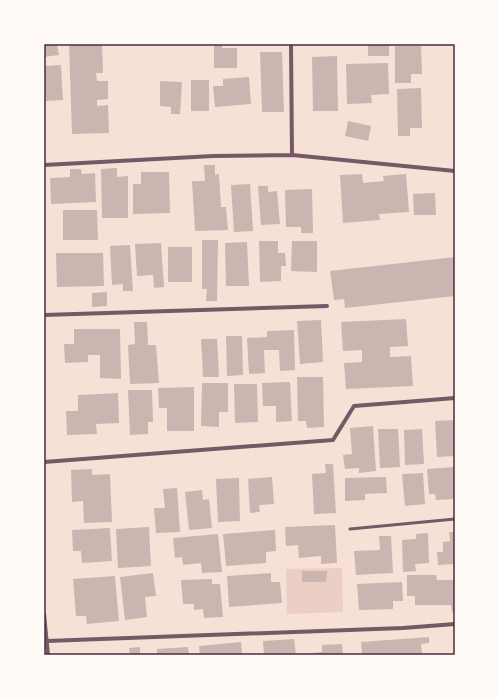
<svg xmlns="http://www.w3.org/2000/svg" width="499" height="699" viewBox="0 0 499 699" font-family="Ubuntu,sans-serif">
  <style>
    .green { fill: #ebcfc5 }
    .building { fill: #ccb4b1 }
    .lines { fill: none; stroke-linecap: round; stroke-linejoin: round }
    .service { stroke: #755966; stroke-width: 3 }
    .minor { stroke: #755966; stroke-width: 4 }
    .neatline { fill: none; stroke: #4a2c40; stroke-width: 1.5 }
  </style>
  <rect width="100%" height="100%" fill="#f7e1d7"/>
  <path class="green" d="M342,568l1,44 -56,2 -1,-45z"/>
  <path class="building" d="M44,44h13l2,11 -15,2z
    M69,44h33l1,29h-7l1,8h11v18l-11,1v6l11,-1 1,28 -37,1z
    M214,44h8v4h15v20h-23z
    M368,44h21v12h-21z
    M395,46h26l1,28h-11v9h-16z
    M260,52h22l2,60h-22z
    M337,56l1,55h-25l-1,-54z
    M388,63l1,31 -18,1 1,8 -25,1 -1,-40z
    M61,65l2,35 -19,1v-35z
    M249,77l2,27 -36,3 -2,-21h10v-7z
    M191,80h18v31h-18z
    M160,81l22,1 -2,32h-9v-7l-11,-1z
    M421,88l1,40h-12v8h-12l-1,-47z
    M348,121l23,5 -3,15 -23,-5z
    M204,165h11v10l4,-1 2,33h5l2,23 -33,1 -3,-50h13z
    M117,168v9l11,-1v42h-26l-1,-49z
    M70,169h11l1,5 13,-1 1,29 -45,2 -1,-26 20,-1z
    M141,172h28l1,41 -37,1v-30h8z
    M362,174l1,9 21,-2 -1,-5 23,-2 3,38 -30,2 1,6 -37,3 -3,-48z
    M250,184l3,47 -19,1 -3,-47z
    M258,186h10v6l9,-1 3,33 -19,1z
    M312,189l1,44h-12v-6h-15l-1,-37z
    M435,193l1,22h-22l-1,-21z
    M63,210h34l1,30h-35z
    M202,240h16l-1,61h-11l1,-12h-5z
    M259,241h19v12h7l1,13h-5v15l-21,1z
    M292,241h25v31l-26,-1z
    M247,242l2,44h-23l-1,-43z
    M161,243l3,44 -10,1 -1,-13 -16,1 -2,-32z
    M130,245l3,46h-10v-7l-11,1 -2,-39z
    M168,247h24v35h-24z
    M56,253h47l1,33 -47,1z
    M455,257v39l-110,12 -1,-9 -10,1 -4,-29z
    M107,292v14l-15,1v-14z
    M406,319l2,27 -18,1v10l21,-1 2,30 -67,3 -2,-26 18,-1v-12l-19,1 -2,-29z
    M321,320l2,42 -23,2 -3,-43z
    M134,322h13l1,23h8l3,38 -29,1 -2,-39 7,-1z
    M74,329h46l1,50 -21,-1v-23h-12v7l-23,1 -1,-19h10z
    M294,330l1,40 -15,1 -1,-21h-15l1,23 -16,1 -2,-36 20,-1v-6z
    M226,336h16l1,39 -16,1z
    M201,339h16l2,38h-16z
    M297,377h26l1,50 -17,1 -1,-7h-8z
    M290,382l2,39 -16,1v-16h-13l-1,-23z
    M202,383h26v29h-9v15l-18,-1z
    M234,384h23l1,38 -23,1z
    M194,387v44h-27v-23h-8l-1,-20z
    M128,390h24l1,32h-5v12l-18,1z
    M118,393l1,30 -23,1 1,10 -30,1 -1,-24h12v-16z
    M455,420v36l-18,1 -2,-36z
    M373,426l3,45 -17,2v-5l-14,1 -2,-14 9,-1 -2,-26z
    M378,429h20l2,38 -20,1z
    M422,429l2,35 -19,1 -1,-35z
    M325,464h8l3,49 -22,1 -2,-40 14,-1z
    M455,467v32l-19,1 -1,-6h-6l-2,-25z
    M92,469v6l18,-1 2,48 -28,1 -1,-22 -11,1 -1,-32z
    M423,473l2,31 -20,2 -3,-32z
    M272,477l2,27 -15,1 1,7 -10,1 -2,-34z
    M386,477l1,16 -22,1v6l-20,1v-23z
    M239,478l1,43 -22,1 -2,-43z
    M177,488l3,44 -24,1 -2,-25h11l-2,-19z
    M202,490l1,10 6,-1 3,29 -23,2 -4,-38z
    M335,525l2,38 -16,1v-8l-22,2 -1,-13 -12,1 -1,-19z
    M149,527l2,39 -33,2 -2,-39z
    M110,528l2,33 -30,2 -1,-12h-8l-1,-21z
    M275,530l1,21 -10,1v11l-40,3 -3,-32z
    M449,532h6v32l-17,1 -1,-13h6v-10l7,-1z
    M428,533l1,30 -14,1 1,7 -13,1 -1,-32 14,-1v-5z
    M218,534l4,38 -20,1 -1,-10 -18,2 -1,-8 -7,1 -2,-20z
    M379,536h12l2,37 -37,2 -2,-24 26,-1z
    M302,571h25l-1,11h-24z
    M153,573l3,23 -11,1 2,20 -22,3 -5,-43z
    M271,573v9h9l2,21 -53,4 -2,-31z
    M407,575h29l1,5h18v31l-3,1 -1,-7h-36v-9h-8z
    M115,576l4,45 -32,3 -1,-8h-10l-3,-37z
    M212,579v5h8l3,33 -19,1 -1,-9 -9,1v-6h-11l-2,-24z
    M402,582l1,19h-10v8l-34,1 -2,-26z
    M429,637v6l-8,1 1,11h-60l-1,-13z
    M294,639l2,16h-32l-1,-14z
    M241,642l1,13h-42l-1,-9z
    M342,644l1,11h-30v-2l9,-1v-7z
    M140,647v8h-10l-1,-7z
    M188,647l1,8h-32v-6z"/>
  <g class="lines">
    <path class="service" d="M350,529l105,-10"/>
    <path class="minor" d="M291,44l1,111
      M44,165l169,-9 79,-1 163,16
      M44,315l283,-9
      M44,462l289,-22 21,-34 101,-8
      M44,614l4,41
      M47,641l356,-13 52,-4"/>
  </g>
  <rect width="499" height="699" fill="none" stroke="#fffaf5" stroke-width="90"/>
  <rect x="45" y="45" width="409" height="609" class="neatline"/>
</svg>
